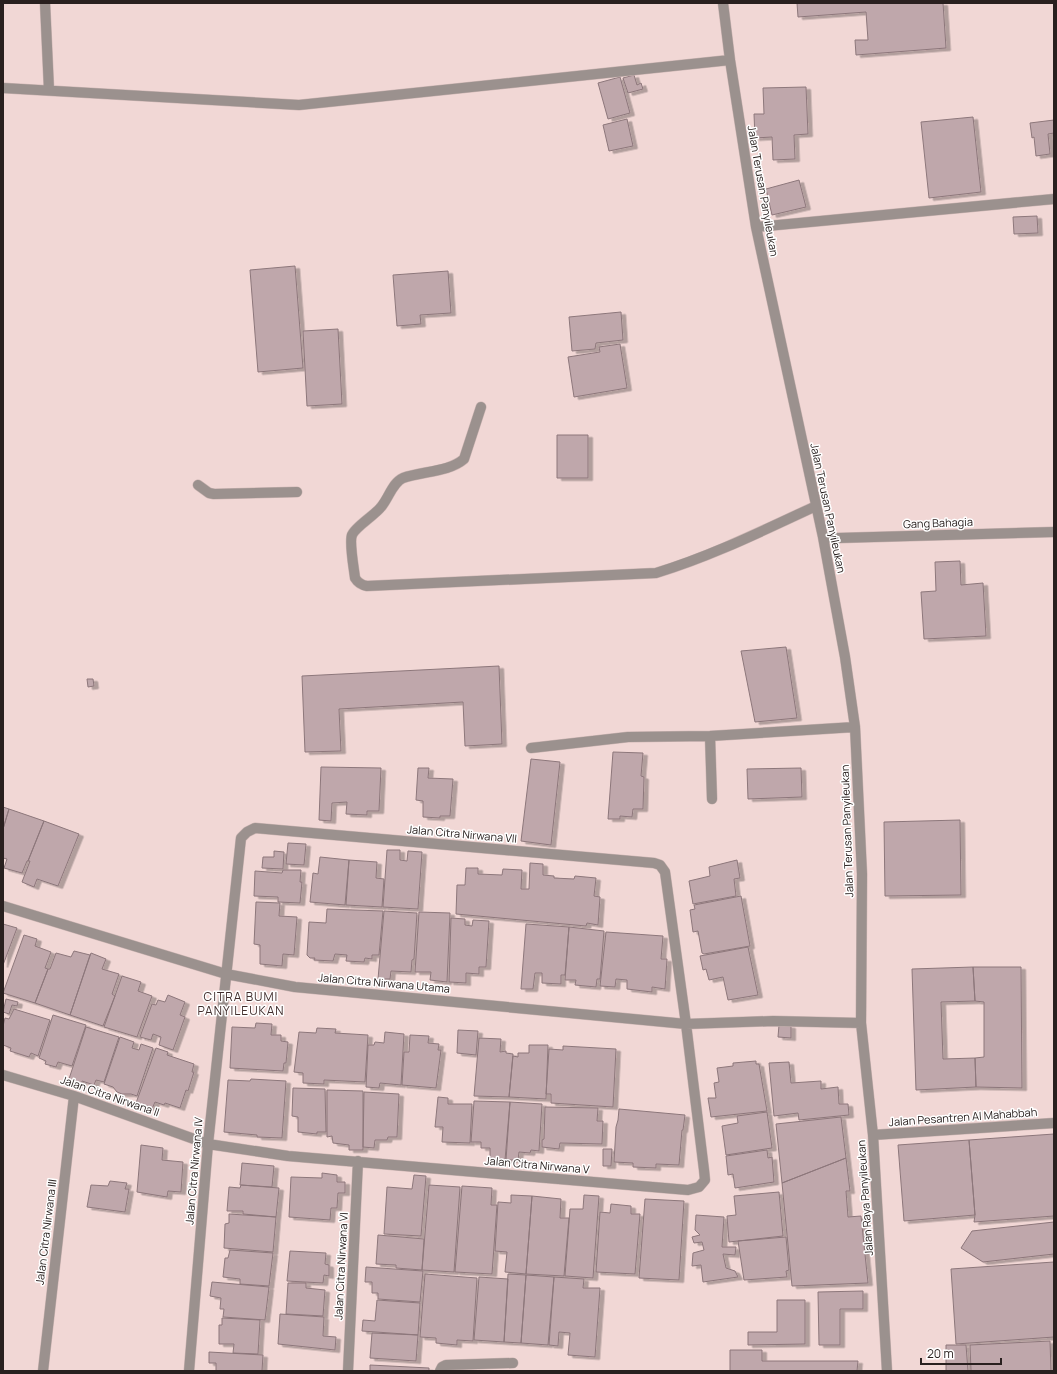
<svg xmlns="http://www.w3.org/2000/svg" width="1057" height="1374" viewBox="0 0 1057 1374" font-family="Manrope,sans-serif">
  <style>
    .building { fill: #bfa7ab; stroke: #8d777b; filter: url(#shadow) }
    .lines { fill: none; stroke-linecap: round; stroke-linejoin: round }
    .minor-casing { stroke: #cdb6b4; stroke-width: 11 }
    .minor { stroke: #9b918e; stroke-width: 10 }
    .labels { text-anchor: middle; stroke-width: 3; stroke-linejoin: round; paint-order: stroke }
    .street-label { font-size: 11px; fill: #29201f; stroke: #fff }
    .neighbourhood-label { font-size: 12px; letter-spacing: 1px; fill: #402d2c; stroke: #fff }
  </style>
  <defs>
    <filter id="shadow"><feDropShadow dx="4.5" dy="2.5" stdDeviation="0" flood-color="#0004"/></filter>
  </defs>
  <rect width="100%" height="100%" fill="#f1d7d5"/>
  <path class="building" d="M797,3h146l3,45 -90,7 -1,-15h13l-2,-28 -68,5z
    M634,75l3,10 4,-2 2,6 -15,4 -5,-15z
    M620,77l10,36 -22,6 -10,-36z
    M806,87l2,47 -14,1 1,24 -22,1 -1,-23 -17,1 -1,-24h10l-1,-26z
    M973,117l8,75 -52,6 -8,-76z
    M627,119l6,27 -24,5 -6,-26z
    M1054,120v13l-6,1 2,20 -14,2 -2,-19 -2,1 -2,-15z
    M799,180l7,27 -34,8 -6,-26z
    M1037,216l1,17 -24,1 -1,-17z
    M295,266l8,102 -45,4 -8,-102z
    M448,271l3,42 -31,2 1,9 -24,2 -4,-51z
    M621,312l2,28 -27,3 -1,6 -23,2 -3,-34z
    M338,329l4,75 -35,2 -4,-75z
    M620,344l7,44 -53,9 -6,-40 32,-5 -1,-5z
    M557,435h31v43h-31z
    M960,561l1,24 22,-2 3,53 -62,3 -3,-47 15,-1 -1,-29z
    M786,647l11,71 -42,4 -14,-71z
    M499,666l3,78 -37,2 -2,-44 -124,7 2,42 -36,1 -3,-76z
    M87,679h6l1,7 -6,1z
    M613,752l30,1 -2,23 3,1 -1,32h-10l-1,8 -12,-1v3h-12z
    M531,759l29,3 -9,83 -30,-4z
    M321,767l60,1 -2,43h-12v4l-21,-1 1,-12 -15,1 -1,18 -12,-1z
    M418,768h11l-1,10 25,1 -3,37h-10v2l-17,-1v-16l-7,-1z
    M801,768l1,29 -54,2 -1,-30z
    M3,807l6,2 -6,20z
    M9,809l35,12 -16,40h-1l-5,12 -18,-5 3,-9 -4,-1v-29z
    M960,820l1,75 -76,1 -1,-74z
    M44,821l35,13 -21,52 -21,-7 -3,8 -12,-5 8,-21h-2z
    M288,843l18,1 -2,21 -18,-1z
    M387,850h13v10l7,1 1,-10 14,1 -4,57 -35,-2z
    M274,851l10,1 -1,17 -21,-1 1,-11h11z
    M320,857l29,3 -4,45 -35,-3 3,-29 5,1z
    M349,860l28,2 -1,16 8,1 -2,28 -36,-2z
    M737,860l3,18 -6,1 2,17 -43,8 -4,-23 21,-5 -1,-9z
    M530,863l13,1v11l11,1v2l20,1 1,-3 21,2 -2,18 6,1 -2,28 -11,-2 -1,3 -130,-12 1,-29h8l1,-17h12v6l24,1 1,-6 19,1 -1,19h8z
    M283,870h18l-1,12h2l-2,21 -22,-1v-5l-24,-1 1,-25 27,2z
    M741,896l9,50 -46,8 -2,-1 -4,-22 -5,1 -3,-22 5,-1 -1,-4z
    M256,902l24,1 -1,13 18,1 -3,38 -11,-1 -1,12 -22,-2v-19l-6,-1z
    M327,909l56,2 -4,44h-7v4l-7,-1 -1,4 -18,-1 1,-6 -12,-1 -2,7 -19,-1 1,-2h-5l-3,-3 2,-33 17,1z
    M384,911l33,2 -3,46 -2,1 -1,12 -20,-1 -1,8h-12z
    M419,912l31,1 -3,69 -17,-2 1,-8h-16z
    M451,918l14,1v6l7,1 1,-6 16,1 -3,46h-7v7l-13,-1v10l-17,-1z
    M3,924l14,4 -14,37z
    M526,924l43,3 -4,48h-4v9l-19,-1v-10h-7l-2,16h-12z
    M569,927l35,4 -4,48h-3l-1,8 -21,-2 1,-5h-11z
    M606,932l57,4 -2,23h6l-2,30 -13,-2v5l-25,-3v-9l-11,-1 -1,8 -15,-1z
    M24,935l13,4 -2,7 16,6 -6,16 3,1 -13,34 -32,-10z
    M748,947l10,48 -30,5 -5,-23 -14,3 -3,-11 -3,1 -3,-14z
    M74,951l16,4 -20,60 -35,-12 13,-34h2l6,-16 15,4z
    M91,953l15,6 -4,10 17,5 -7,20 3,2 -12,30 -33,-11z
    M973,967l2,34 -34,1 2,57 32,-1 1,29 -60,3 -4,-121z
    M973,967h48l1,121 -46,-1 -1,-29 9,-1v-55l-9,-1z
    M122,976l19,6 -3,9 14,5 -15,41 -33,-10z
    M168,995l17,7 -5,13 5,2 -12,33 -14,-5 2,-8 -8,-3 -2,6 -11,-3 12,-33 4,1 2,-5 7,2z
    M6,999l12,3 -1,4 -5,-1 -3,9 -6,-2z
    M14,1009l36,11 -12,36 -7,-3 -2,4 -19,-6 1,-3 -8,-3v-19l2,-8 4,1z
    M53,1015l33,10 -14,41 -14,-4 -2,5 -11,-3 1,-3 -7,-3z
    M256,1023l16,1 -1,11h10v6l7,1 -2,21h-2l-1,8 -53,-3 2,-41 23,1z
    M779,1025l12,1v12l-13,-1z
    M86,1027l33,10 -15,45 -8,-2 -2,5 -12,-4 -1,5 -13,-4z
    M317,1028l19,1 -1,4 33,2 -3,47 -41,-2v4l-21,-1v-10l-9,-1 5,-40 17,1z
    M458,1030l20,1 -2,24 -19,-2z
    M385,1032l19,2 -3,51 -21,-2 -1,5 -13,-1 2,-42h6l1,-3 9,1z
    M410,1035l19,1 -1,7 11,1 -1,6h3l-5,38 -34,-3 2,-33h5z
    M120,1037l14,5 -2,6 7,2 2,-6 12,4 -16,48 -6,-2h-9l-5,-2 -4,-5 -9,-3z
    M479,1038l22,1 -1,13 6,-1v2l7,1 -4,43 -35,-1z
    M529,1045h19l-2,54 -37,-2 4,-41 5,1v-4h11z
    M563,1046l53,3 -3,58 -62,-4v-9h-5l3,-45 14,1z
    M156,1048l12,4 -1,3 27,9 -2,8h2l-6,19 -2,-1 -6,18 -15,-5 -1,2 -9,-3 -3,7 -16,-6z
    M756,1061v3h3l8,47 -56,6 -3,-19h8l-2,-15 5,-1 -2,-14 16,-2v-3z
    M789,1062l2,21 30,-2v8l17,-2 1,17h9l1,11 -50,5 -1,-7 -24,3 -5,-53z
    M251,1079l35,2 -4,57 -25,-1v-2l-33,-3 4,-52 22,1z
    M293,1088l32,1 1,43h-9v2l-19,-2v-15l-6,-1z
    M327,1090l36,1v59h-14v-5l-16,-2 -1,-7 -5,1z
    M364,1092l35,2 -2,43h-9l-1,3h-12l-1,8 -11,-1z
    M438,1097l10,1v6h24l-2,39 -28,-1 1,-15h-8z
    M474,1101l36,1 -5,58 -15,-1v-11h-9v-6h-10z
    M510,1102l32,2 -3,47 -8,-1 -1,3 -11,-1 -1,8h-12z
    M545,1107l53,1 -1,13h6l-1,23 -42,-1 -1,6 -17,-2v-7l2,-1z
    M619,1109l66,6 -2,15h-1l-3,35 -23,-1v4l-23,-1v-4l-19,-1 2,-35 2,-7z
    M767,1112l5,36 -46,7 -4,-29 16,-3 -1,-7z
    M841,1117l5,41 -64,25 -6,-59z
    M1054,1134v82l-80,6 1,-7 -6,-75z
    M969,1140l6,75 -71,6 -6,-76z
    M141,1145l22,3 -1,12 21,2 -2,30 -13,-1 -1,6 -30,-5z
    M603,1149h9l-1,17h-8z
    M767,1150l1,8 4,-1 2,25 -39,6 -2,-14 -5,1 -2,-19z
    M846,1158l4,33h-4l2,26 13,-1 7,67 -76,3 -10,-103z
    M242,1163l32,3 -2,21 -32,-2z
    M322,1173l15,2v7h8v11h-7l-1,15h-6l-1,12 -41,-3 2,-40 31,1z
    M414,1175l12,1 -5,60 -37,-2 3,-47 25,2z
    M110,1181l17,2 -2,6h4l-4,23 -38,-5 4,-22 17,1z
    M241,1185l38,3 -3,29 -33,-3v-3h-16l2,-24 11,1z
    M429,1185l31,2 -6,85 -32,-2z
    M462,1186l30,2 -1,17h6l-5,69 -37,-2z
    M779,1192l4,44 -54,6 -2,-26 9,-1 -2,-19z
    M511,1195l21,1 -6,78 -21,-2 2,-20 -12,-1 3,-49 13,1z
    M584,1195l15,1 -6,82 -28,-2 5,-67h13z
    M532,1196l29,3 -1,19h9l-5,58 -38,-2z
    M645,1199l39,2 -5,79 -40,-2z
    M611,1204l20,2v8h9l-5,60 -39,-2 4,-60 10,1z
    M229,1214l47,3 -3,35 -49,-4 1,-24 4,-1z
    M696,1215l28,2 -2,30h14l-1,8 -12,-1 3,14 9,3 3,6 -35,5 -2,-17 -9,1 1,-13 11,-3 -2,-8 -8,1 -2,-6 8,-2 -5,-5z
    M1054,1222v32l-71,8 -22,-14 11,-17z
    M378,1235l46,4 -2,31 -26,-2v-3l-20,-1z
    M786,1237l3,33 -3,1 1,6 -43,3 -6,-39z
    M230,1250l43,3 -4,33 -29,-2v-5l-17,-2 2,-19h3z
    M290,1251l36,2 -1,11 4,1v11l-5,-1 -1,8 -36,-2z
    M1054,1262v75l-98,7 -5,-75z
    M366,1267l57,4 -3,31 -42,-3v-6h-6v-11h-7z
    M425,1274l52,4 -4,63 -16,-1v5l-21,-2v-5l-16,-1z
    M508,1274l18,1 -5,68 -17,-1z
    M526,1275l28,2 -6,68 -27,-2z
    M479,1277l29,2 -4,63 -30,-2z
    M554,1277l30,2 -1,9h17l-5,69 -27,-2 2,-22 -11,-1 -1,14 -9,-1z
    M212,1282l57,5 -4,33 -42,-3 1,-8h-4l1,-11 -11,-2z
    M288,1283h18v5l19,2 -2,26 -37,-2z
    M863,1291v18h-23v36h-21l-1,-53z
    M377,1300l43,3 -2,32 -56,-4 1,-11 12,1z
    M777,1300h28v44l-57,1v-13h29z
    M280,1314l44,3 -1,19 13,1 -1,13 -57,-6z
    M222,1318l38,2 -2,34 -25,-1 1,-9h-15v-19h3z
    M372,1333l46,2 -2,26 -46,-3z
    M1050,1341l1,30h-80l-1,-26z
    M946,1345h20l2,26h-22z
    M730,1350h32v11h96l-1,10h-127z
    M209,1352l54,3 -1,16h-46v-8h-7z
    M370,1365l59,3v3h-59z"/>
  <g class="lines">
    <g class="minor-casing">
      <path id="minor" d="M45,3l4,87
        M723,3l7,57 26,167 67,310 22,120 10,70 7,147 -1,149 12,112 14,236
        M3,88l296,17 431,-45
        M756,227l298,-28
        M481,407l-17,52c-15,13 -41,12 -61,19 -11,5 -14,20 -22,29 -6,8 -26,20 -29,28 -3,7 2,34 3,43 3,5 6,7 12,8l289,-13c56,-17 108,-43 160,-67
        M198,485l11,8 5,1 83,-2
        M823,537l15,1 216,-6
        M710,736l2,63
        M531,748l97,-11 82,-1 145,-9
        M3,906l223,68 69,13 391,37 87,-3 88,2
        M3,1075l71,21 134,48 80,12 400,34 11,-3 6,-7 -1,-10 -18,-146 -21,-152 -5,-7 -6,-2 -399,-35 -8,4 -6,6 -33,306 -19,227
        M873,1135l181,-12
        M43,1371l31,-275
        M348,1371l10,-210
        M440,1371l2,-4 4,-2 67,-2"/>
    </g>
    <use href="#minor" class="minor"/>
  </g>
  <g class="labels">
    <g class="street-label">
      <text transform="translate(763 191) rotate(80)" y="4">Jalan Terusan Panyileukan</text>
      <text transform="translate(828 508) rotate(78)" y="4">Jalan Terusan Panyileukan</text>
      <text transform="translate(938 523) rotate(-2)" y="4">Gang Bahagia</text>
      <text transform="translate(847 831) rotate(-92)" y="4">Jalan Terusan Panyileukan</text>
      <text transform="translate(462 834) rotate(5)" y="4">Jalan Citra Nirwana VII</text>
      <text transform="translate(384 983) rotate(5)" y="4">Jalan Citra Nirwana Utama</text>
      <text transform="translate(110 1096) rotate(19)" y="4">Jalan Citra Nirwana II</text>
      <text transform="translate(963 1117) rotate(-4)" y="4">Jalan Pesantren Al Mahabbah</text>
      <text transform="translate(537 1165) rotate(5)" y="4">Jalan Citra Nirwana V</text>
      <text transform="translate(194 1171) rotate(-85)" y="4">Jalan Citra Nirwana IV</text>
      <text transform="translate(865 1198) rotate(-94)" y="4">Jalan Raya Panyileukan</text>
      <text transform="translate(46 1232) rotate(-83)" y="4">Jalan Citra Nirwana III</text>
      <text transform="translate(341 1266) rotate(-87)" y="4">Jalan Citra Nirwana VI</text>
    </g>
    <g class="neighbourhood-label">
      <text x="241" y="1001">CITRA BUMI<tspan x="241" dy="14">PANYILEUKAN</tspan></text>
    </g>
  </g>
  <rect width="1057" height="1374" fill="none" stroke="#29201f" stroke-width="8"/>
  <path d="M921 1358v6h80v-6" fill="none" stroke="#29201f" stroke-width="2"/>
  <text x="927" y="1358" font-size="12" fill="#29201f" stroke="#ffffff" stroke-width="3" paint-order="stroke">20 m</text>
</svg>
